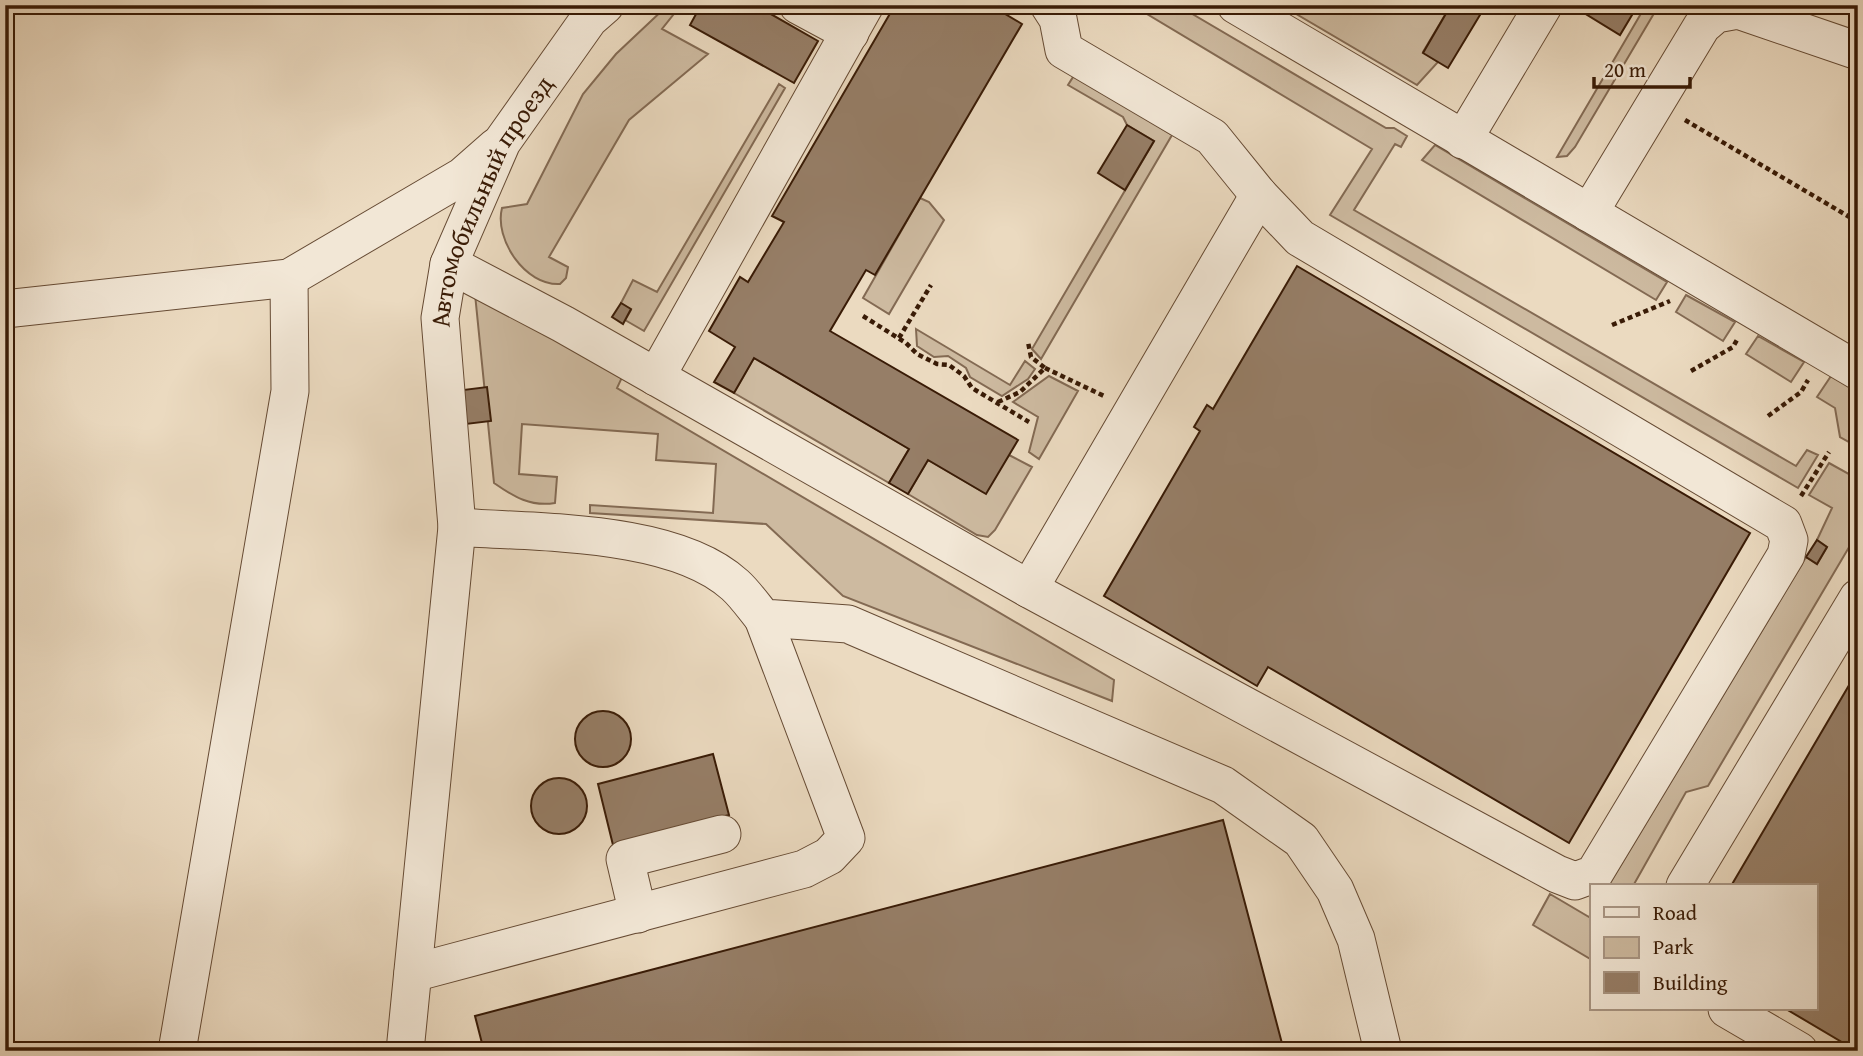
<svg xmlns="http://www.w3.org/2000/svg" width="1863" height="1056" viewBox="0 0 1863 1056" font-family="'Gentium Book Plus',serif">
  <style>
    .green { fill: #cdbaa0; stroke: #836a53; stroke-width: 2 }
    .building { fill: #967e67; stroke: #391b06; stroke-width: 2 }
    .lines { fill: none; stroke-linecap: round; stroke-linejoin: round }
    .minor-casing { stroke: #664b34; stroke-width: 39 }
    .path { stroke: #391b06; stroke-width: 4.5; stroke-dasharray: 5 3.5; stroke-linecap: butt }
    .minor { stroke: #f2e7d6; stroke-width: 37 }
    .labels { text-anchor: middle; stroke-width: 5; stroke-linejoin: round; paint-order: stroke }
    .street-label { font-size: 26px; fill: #391b06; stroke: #f2e7d6 }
  </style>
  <rect width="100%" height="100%" fill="#ebdac0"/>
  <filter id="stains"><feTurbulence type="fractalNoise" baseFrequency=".00286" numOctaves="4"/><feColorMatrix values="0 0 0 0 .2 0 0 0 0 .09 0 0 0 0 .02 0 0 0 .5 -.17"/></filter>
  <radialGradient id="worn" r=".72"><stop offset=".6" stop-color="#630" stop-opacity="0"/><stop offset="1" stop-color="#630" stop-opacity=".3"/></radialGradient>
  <path class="green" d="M668,5h13l-19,24 46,25 -79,66 -80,137 19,10 -2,11 -6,6c-35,2 -66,-45 -58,-76l25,-4 56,-110 33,-40z
    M1132,5h45l209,123h8l13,8 -6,11 -6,-3 -41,66 442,256 11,-16 11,5 -20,33 -468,-273 42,-66z
    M1281,5h170l-28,47 15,10 -21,23z
    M1646,5h13l-84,142 -8,9 -10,1z
    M1075,74l97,61 -131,224 -9,-10 122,-208 -27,-16 -4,-8 -55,-32z
    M779,84l6,4 -141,243 -19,-11 6,-10 -10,-7 12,-23 24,12z
    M1435,145l232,137 -11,18 -234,-140z
    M920,198l9,4 15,18 -55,94 -26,-16z
    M475,294l149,79 -7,15 497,292 -2,21 -269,-105 -77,-72 -176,-11v-8l123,8 3,-49 -60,-4 2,-26 -136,-10 -3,50 38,3 -2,26c-24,4 -41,-6 -61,-20z
    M1686,295l49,27 -12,19 -47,-29z
    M916,329l94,56 15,-24 10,8 -7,10 -26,17 -32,-19 -4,-9 -18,-12 -14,1 -17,-11z
    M1758,336l46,26 -13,20 -45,-28z
    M754,358l155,91 -20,34 -155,-90z
    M1049,376l29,15 -39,68 -10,-7 9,-35 -25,-15z
    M1831,376l27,16v55l-18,-10 -5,-29 -18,-11z
    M1009,455l23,12 -37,63 -7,7 -11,-2 -69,-41 20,-34 55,32z
    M1829,463l29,16v53l-150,254 -22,6 -53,94h-25l198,-329 11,7 10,-17 -10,-7 15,-32 -23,-13z
    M1550,894l39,23 3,-4v47l-59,-35z"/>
  <path class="building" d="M701,5h54l63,36 -24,42 -104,-58z
    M895,5h95l32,19 -147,251 -9,-5 -36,61 188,109 -32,54 -58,-34 -20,34 -19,-11 20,-34 -155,-91 -20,35 -20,-11 21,-35 -26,-16 31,-54 8,5 36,-60 -12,-6z
    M1451,5h35l-38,63 -25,-15z
    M1571,5h67l-18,30z
    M1127,125l27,16 -29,49 -27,-17z
    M1297,266l453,267 -181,310 -301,-176 -11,19 -153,-90 96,-165 -6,-4 13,-22 6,4z
    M621,303l10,6 -8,15 -11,-7z
    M487,387l4,34 -25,3 -3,-34z
    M1817,540l10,7 -10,17 -11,-7z
    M1858,670v381h-1l-71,-42h30v-123h-85z
    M575 739a28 28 0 1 1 56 0a28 28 0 1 1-56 0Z
    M713,754l16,61 -116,30 -15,-61z
    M531 806a28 28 0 1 1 56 0a28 28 0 1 1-56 0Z
    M1223,820l61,231h-800l-9,-35z"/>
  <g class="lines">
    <g class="minor-casing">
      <g id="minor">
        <path d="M798,5l52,28"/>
        <path d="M1236,5l622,366"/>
        <path d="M1463,140l80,-134"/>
        <path d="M1589,213l113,-187 14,-12 22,-4 120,41"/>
        <path d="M449,264l114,60 466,265 528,285 18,7 19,-7 192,-319 3,-15 -6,-16 -483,-286 -41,-43 -47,-58 -148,-87 -6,-31 -9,-14"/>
        <path d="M5,309l284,-31 174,-102 33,-29"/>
        <path d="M656,377l209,-372"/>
        <path d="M457,527c80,6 217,2 278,58 10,9 19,22 28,33l85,6 375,161 78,55 34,50 21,49 27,112"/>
        <path d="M1029,589l230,-394"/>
        <path d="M1685,886l173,-288"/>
        <path d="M638,914l-13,-55 97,-25"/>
        <path d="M413,973l391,-104 25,-13 17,-18 -83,-220"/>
        <path d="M1727,1009l72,42"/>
        <path d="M177,1051l113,-660 -1,-113"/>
        <path id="s1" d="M405,1051l52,-524 -17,-209 9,-54 53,-122 87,-123 16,-14"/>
      </g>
    </g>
    <path class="path" d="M1685,120l173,102
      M863,316l43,27 11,11 20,10 12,1 15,11 8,12 57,34
      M1612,325l58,-24
      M899,338l32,-53
      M1045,368l59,28
      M1691,371l42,-24 5,-9
      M998,402l22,-10 25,-24 -14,-11 -3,-15
      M1768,416l33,-24 7,-12
      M1801,496l28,-44"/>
    <use href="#minor" class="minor"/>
  </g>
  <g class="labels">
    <g class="street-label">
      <text dy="9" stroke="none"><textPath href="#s1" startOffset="864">Автомобильный проезд</textPath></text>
    </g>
  </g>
  <rect width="1863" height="1056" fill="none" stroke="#ebdac0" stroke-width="28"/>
  <rect x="7" y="7" width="1849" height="1042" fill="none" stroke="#391b06" stroke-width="3.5"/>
  <rect x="14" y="14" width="1835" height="1028" fill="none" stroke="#391b06" stroke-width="2"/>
  <rect x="1590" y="884" width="228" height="126" fill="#f2e7d6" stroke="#a89583" stroke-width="2"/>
  <rect x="1604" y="907" width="35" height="10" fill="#f2e7d6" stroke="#a89583" stroke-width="2"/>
  <text x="1653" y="920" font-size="21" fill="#391b06">Road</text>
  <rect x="1604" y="937" width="35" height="21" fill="#cdbaa0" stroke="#a89583" stroke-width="2"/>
  <text x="1653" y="954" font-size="21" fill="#391b06">Park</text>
  <rect x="1604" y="972" width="35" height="21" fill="#967e67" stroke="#a89583" stroke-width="2"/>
  <text x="1653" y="990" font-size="21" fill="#391b06">Building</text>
  <path d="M1594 77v10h96v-10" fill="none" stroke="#391b06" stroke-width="3.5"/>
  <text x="1604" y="77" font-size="21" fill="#391b06" stroke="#f2e7d6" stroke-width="5" paint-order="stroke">20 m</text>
  <rect width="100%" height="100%" filter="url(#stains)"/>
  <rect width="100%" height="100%" fill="url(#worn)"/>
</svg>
